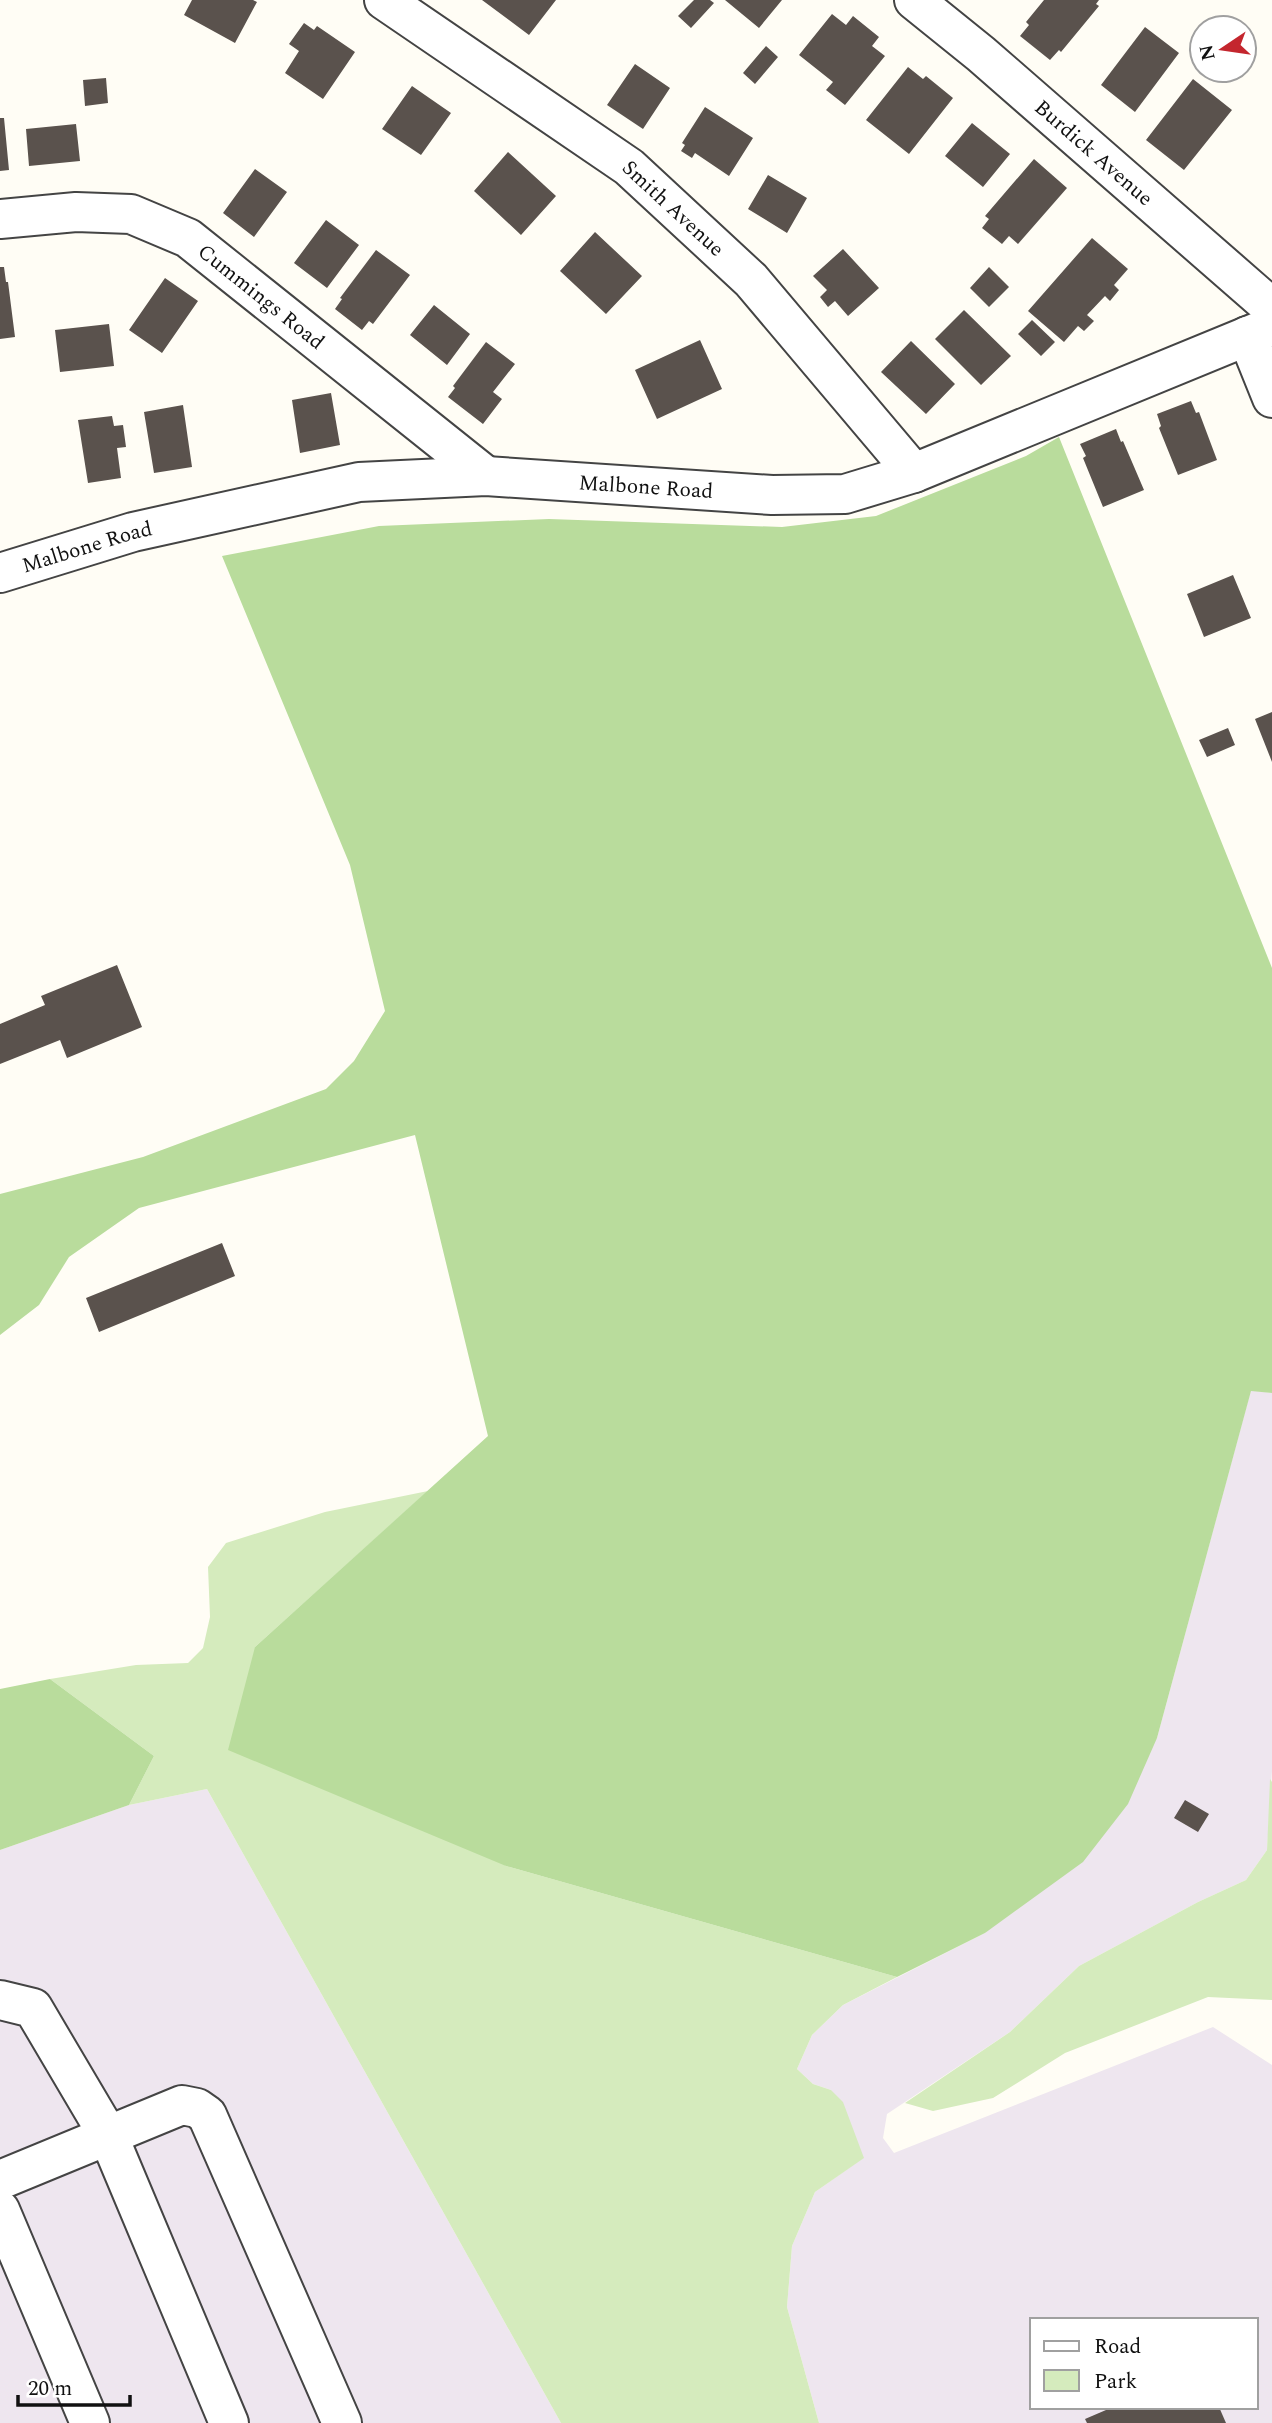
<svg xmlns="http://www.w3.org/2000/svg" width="1272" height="2423" viewBox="0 0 1272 2423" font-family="Spectral,serif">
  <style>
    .industrial { fill: #eee6ef; fill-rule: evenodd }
    .green { fill: #d5ebbd }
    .forest { fill: #b9dc9c }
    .building { fill: #5a524d }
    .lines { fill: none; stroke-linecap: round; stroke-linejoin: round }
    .minor-casing { stroke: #444; stroke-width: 42 }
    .minor { stroke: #fff; stroke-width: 38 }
    .labels { text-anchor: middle; stroke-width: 7; stroke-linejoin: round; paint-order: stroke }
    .street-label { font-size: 21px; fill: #111; stroke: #fff }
  </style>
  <rect width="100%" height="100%" fill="#fffdf5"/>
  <path class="industrial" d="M1251,1390l21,3v378l-5,79 -21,30 -48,22 -119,64 -69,66 -123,82 -4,24 11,15 319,-126 59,38v358h-453l-32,-116 5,-61 23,-54 48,-34 -32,-68 -18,-6 -16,-15 15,-34 31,-30 142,-72 172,-195zM1032,2320h224v87h-224z
    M207,1789l354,634h-561v-573l129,-45z"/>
  <path class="green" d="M428,1491l-173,156 251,219 391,111 -54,28 -31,30 -15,34 16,15 18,6 12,12 21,56 -49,34 -23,54 -5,61 32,116h-258l-354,-634 -78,16 25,-49 -104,-77 86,-14 52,-2 15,-15 7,-31 -2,-50 18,-24 99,-31z
    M1270,1779l2,3v218l-64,-3 -143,56 -72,45 -60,13 -28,-8 105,-71 69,-66 119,-64 48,-22 21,-30z"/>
  <path class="forest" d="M1059,437l213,531v425l-21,-2 -94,347 -29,66 -45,58 -98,71 -88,44 -391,-111 -278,-116 27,-103 233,-211 -73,-301 -276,73 -70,49 -30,48 -39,30v-141l143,-37 183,-68 28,-28 31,-50 -35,-146 -128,-309 157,-30 170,-7 233,8 94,-11 150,-60z
    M50,1679l104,77 -25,49 -129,45v-161z"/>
  <path class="building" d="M192,0h61l4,2 -22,41 -51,-28z
    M482,0h74l-27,35z
    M694,0h16l4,3 -23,25 -13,-12z
    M725,0h57l-23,28z
    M1044,0h55l-3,4 3,2 -38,46 -2,-2 -9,10 -30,-24 9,-11 -3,-3z
    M832,14l14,11 7,-9 26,21 -7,9 13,10 -40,49 -19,-15 7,-8 -34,-27z
    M304,23l10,7 3,-4 38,26 -32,47 -38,-26 14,-22 -10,-7z
    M1145,27l34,26 -44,59 -34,-27z
    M766,46l12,11 -23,27 -12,-11z
    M635,64l35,24 -27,41 -36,-24z
    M908,67l15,12 3,-3 27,22 -44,56 -43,-34z
    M106,78l2,25 -23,3 -2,-26z
    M1193,79l39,31 -48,60 -38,-30z
    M412,86l39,27 -30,42 -39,-26z
    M705,107l48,31 -24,38 -34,-23 -3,5 -11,-7 4,-6 -3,-2z
    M0,118h4l5,52 -9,1z
    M972,123l38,31 -27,33 -38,-31z
    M76,124l4,37 -51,5 -3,-37z
    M508,152l48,44 -35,39 -47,-44z
    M1034,159l33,29 -49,56 -9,-8 -7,8 -20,-16 7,-9 -4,-3z
    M255,169l32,23 -33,45 -31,-24z
    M768,175l39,23 -20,35 -39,-24z
    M326,220l33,25 -32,43 -33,-25z
    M595,232l47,44 -36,38 -46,-43z
    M1092,238l36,31 -14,16 5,5 -9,11 -5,-5 -18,19 7,6 -10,10 -6,-5 -14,16 -36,-31z
    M843,249l36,39 -31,28 -13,-15 -7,6 -8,-10 7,-7 -14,-14z
    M376,250l34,25 -37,49 -4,-3 -7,9 -27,-21 7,-10 -2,-1z
    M0,267h4l2,15h2l7,55 -15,2z
    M989,267l20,20 -20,20 -19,-19z
    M165,278l33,23 -36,52 -33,-23z
    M434,305l36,29 -23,31 -37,-30z
    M964,310l47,46 -30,29 -46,-46z
    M1032,320l23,22 -14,14 -23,-22z
    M109,324l5,42 -54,6 -5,-42z
    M700,340l22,49 -65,30 -22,-49z
    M911,341l44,43 -29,30 -45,-42z
    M486,342l29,22 -22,28 9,7 -19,25 -35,-27 7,-9 -2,-2z
    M331,393l9,52 -40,8 -8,-53z
    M1191,401l5,12 3,-1 18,48 -39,15 -19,-47 2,-2 -4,-12z
    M183,405l9,62 -38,6 -10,-61z
    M112,416l2,10 9,-1 3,22 -9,1 4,30 -33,5 -10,-63z
    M1116,429l5,13 2,-1 21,49 -41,17 -20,-49 3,-2 -6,-12z
    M1233,575l18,43 -47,19 -17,-43z
    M1272,712v50l-17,-43z
    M1228,728l7,17 -28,12 -8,-17z
    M117,965l25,62 -75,31 -7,-18 -60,24v-40l45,-19 -4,-9z
    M222,1243l13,33 -136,56 -13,-34z
    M1185,1800l24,14 -11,18 -24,-14z
    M1113,2407h106l7,16h-139l-2,-4z"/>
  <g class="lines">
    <g class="minor-casing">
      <g id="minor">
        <path id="s1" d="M384,0l245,167 122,113 163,193"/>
        <path id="s2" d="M914,0l67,54 291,254"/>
        <path id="s3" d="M0,219l76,-7 55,2 57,24 298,238"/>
        <path d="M1247,336l25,62"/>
        <path id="s4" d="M0,573l133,-41 226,-50 127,-6 286,19 73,-1 69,-21 358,-147"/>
        <path d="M0,2000l33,8 75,127 121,288"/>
        <path d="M0,2180l182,-75 15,3 10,7 135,308"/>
        <path d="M0,2210l90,213"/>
      </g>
    </g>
    <use href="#minor" class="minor"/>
  </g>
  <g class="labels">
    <g class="street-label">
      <text dy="7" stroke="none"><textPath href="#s2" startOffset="236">Burdick Avenue</textPath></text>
      <text dy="7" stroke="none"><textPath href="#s1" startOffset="357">Smith Avenue</textPath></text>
      <text dy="7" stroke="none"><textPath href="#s3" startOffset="287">Cummings Road</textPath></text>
      <text dy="7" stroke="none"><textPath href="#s4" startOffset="658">Malbone Road</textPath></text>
      <text dy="7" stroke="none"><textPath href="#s4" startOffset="91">Malbone Road</textPath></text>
    </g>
  </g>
  <rect x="1030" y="2318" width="228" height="91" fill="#ffffff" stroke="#a0a0a0" stroke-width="2"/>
  <rect x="1044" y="2341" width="35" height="10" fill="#ffffff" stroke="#a0a0a0" stroke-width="2"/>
  <text x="1094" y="2353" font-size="21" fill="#111111">Road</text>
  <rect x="1044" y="2370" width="35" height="21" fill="#d5ebbd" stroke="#a0a0a0" stroke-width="2"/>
  <text x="1094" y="2388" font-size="21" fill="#111111">Park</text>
  <g transform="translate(1223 49) rotate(257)"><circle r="33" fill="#ffffff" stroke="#a0a0a0" stroke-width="2"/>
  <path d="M0-5L12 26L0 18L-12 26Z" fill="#c4262e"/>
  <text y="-10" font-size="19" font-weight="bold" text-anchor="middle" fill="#111111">N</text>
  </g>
  <path d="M18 2395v10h112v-10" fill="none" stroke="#111111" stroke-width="3.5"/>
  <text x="28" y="2395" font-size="21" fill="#111111" stroke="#ffffff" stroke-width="5" paint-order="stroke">20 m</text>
</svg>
